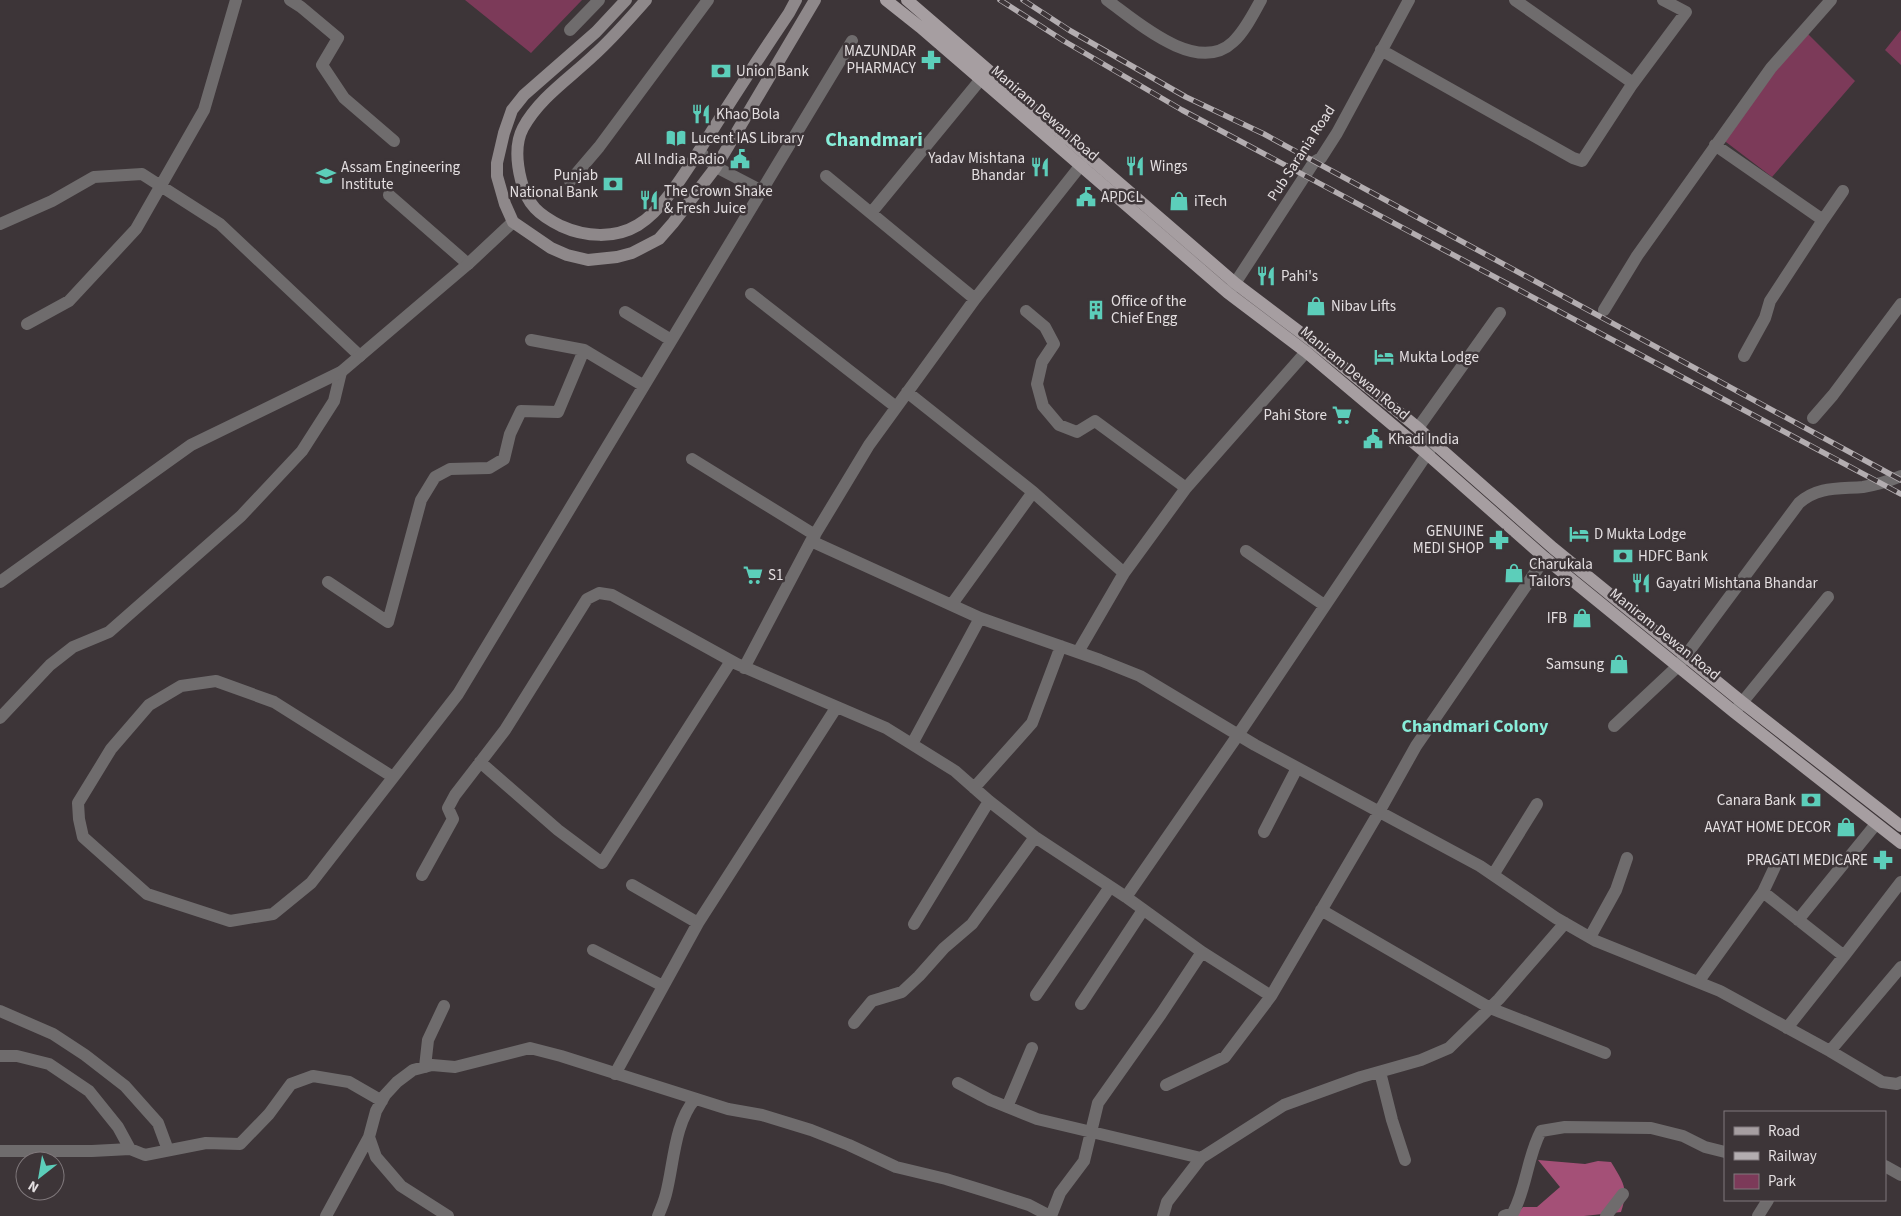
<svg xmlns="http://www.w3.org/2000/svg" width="1901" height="1216" font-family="'Source Sans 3',sans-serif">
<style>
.green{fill:#7c3a59}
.forest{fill:#a45077}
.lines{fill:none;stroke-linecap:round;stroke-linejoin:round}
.minor{stroke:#6f6c6d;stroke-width:12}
.tertiary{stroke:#6f6c6d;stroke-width:12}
.secondary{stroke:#8e888a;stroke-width:12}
.primary{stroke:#a69ea1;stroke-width:12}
.rail-casing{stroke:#b3adb0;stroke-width:5.5}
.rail{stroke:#3d3538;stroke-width:4;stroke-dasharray:11;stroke-linecap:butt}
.labels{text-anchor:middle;stroke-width:5;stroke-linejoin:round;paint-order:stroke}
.poi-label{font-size:15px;fill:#e4dfe1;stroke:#3d3538;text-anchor:start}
.street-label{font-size:15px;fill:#e4dfe1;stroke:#3d3538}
.quarter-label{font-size:18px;font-weight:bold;fill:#87edd9;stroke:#3d3538}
.district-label{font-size:20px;font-weight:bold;fill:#87edd9;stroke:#3d3538}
</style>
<rect width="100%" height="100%" fill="#3d3538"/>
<path class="green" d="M 465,0 L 582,0 L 531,53 Z
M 1901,30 L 1901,65 L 1885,50 Z
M 1806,32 L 1855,81 L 1772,177 L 1722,139 Z"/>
<path class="forest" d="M 1538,1160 L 1585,1164 L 1598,1161 L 1611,1162 C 1623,1182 1629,1188 1621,1212 L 1584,1216 L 1515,1216 L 1523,1207 L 1537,1207 L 1560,1187 Z"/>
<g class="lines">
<path class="minor" d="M 290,0 L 301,7 L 338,38 L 322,65 L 344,98 L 394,141
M 1107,0 C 1136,21 1197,76 1233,42 C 1245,31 1253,14 1261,0
M 1515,0 L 1633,83
M 570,30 L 599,0
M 1381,50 L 1573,158 L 1582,161 L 1631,86 L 1686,12 L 1663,0
M 1715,145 L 1823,220 L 1843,191
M 699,151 L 716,167 L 762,191
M 826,176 L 975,299
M 570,181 L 599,147 L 708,0
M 389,195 L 468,264
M 871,213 L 981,79
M 0,224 L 52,201 L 94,177 L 142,174 L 220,224 L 360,356
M 1230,291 L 1314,162 L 1321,158 L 1337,133 L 1409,0
M 751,294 L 896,407
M 1604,310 L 1637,256 L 1771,68 L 1831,0
M 1026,311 L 1045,327 L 1054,344 L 1042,362 L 1037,384 L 1043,406 L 1059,425 L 1077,432 L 1095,421 L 1186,488
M 625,312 L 671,340
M 27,324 L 69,301 L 136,229 L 204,110 L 236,0
M 531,340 L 584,350
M 1744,356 L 1765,318 L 1770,301 L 1823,220
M 907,392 L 1033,492
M 1813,418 L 1833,395 L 1901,304
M 1418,428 L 1500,313
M 692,459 L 815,535
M 811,541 L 980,618 L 1100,660 L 1140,676 L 1255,745 L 1480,866 L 1556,918 L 1596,941 L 1720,991 L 1830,1051 L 1882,1082 L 1897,1084 L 1901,1082
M 1246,551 L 1324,605
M 328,582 L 388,622 L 421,500 L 435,477 L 450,469 L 489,468 L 504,459 L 510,434 L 521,411 L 558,412 L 584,350 L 644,386
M 952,604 L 1033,492 L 1124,573 L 1186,488 L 1306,352
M 1078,652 L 1124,573
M 744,668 L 811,541 L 869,445 L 975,299 L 1081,165
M 1736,710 L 1828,597
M 0,718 L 50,665 L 73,647 L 109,632 L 241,516 L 302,451 L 334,401 L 341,372
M 1614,726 L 1678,666 L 1799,503 C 1818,486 1839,489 1863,487 C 1875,485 1889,481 1901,476
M 912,744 L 980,618
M 480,762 L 558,830 L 602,863 L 731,661
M 393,777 L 274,702 L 216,681 L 181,686 L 149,705 L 111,749 L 78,803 L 79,819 L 83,837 L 147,894 L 230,921 L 273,914 L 311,883 L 458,694 L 852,41
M 974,788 L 1032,723 L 1061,646
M 1264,832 L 1297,768
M 422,875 L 453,819 L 448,808 L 455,795 L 505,730 L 587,599 L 599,593 L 612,595 L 737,664 L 886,728 L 955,771 L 989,801 L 1035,837 L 1126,897 L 1202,952 L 1271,996
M 1493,875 L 1537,804
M 632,885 L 698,923
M 1763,892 L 1844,956 L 1901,882
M 1126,897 L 1238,735 L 1433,445
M 1321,910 L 1490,1008 L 1605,1053
M 1798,920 L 1876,824
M 914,924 L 989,801
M 1590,937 L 1616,890 L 1627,858
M 593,950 L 663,986
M 1698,982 L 1763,892 L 1779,858
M 1036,995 L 1110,887
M 1081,1004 L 1143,910
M 0,1011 L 53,1034 L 85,1055 L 125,1086 L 158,1123 L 168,1150
M 854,1023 L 872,1001 L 902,992 L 919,976 L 944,948 L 972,924 L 1035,837
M 1787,1028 L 1844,956
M 1830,1051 L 1901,967
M 0,1056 L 17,1056 L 49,1064 L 89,1091 L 118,1127 L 130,1149
M 425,1067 L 428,1040 L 444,1006
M 1380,1072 L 1392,1120 L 1405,1160
M 615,1074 L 698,923 L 836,708
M 958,1083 L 990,1100 L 1037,1119 L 1201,1158 L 1284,1105 L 1361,1077 L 1421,1060 L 1449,1048 L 1499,999 L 1565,923
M 1166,1085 L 1225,1057 L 1271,996 L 1379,812 L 1416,746 L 1545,558
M 1007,1107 L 1032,1048
M 369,1137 L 376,1157 L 401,1186 L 448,1216
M 0,1151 L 92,1151 L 130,1149 L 145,1155 L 206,1143 L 240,1144 L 269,1114 L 291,1084 L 313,1076 L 349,1082 L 382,1101
M 1885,1166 L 1901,1175
M 326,1216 L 369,1137 L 376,1111 L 385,1095 L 397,1082 L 413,1070 L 432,1065 L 455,1067 L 530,1048 L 561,1056 L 728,1109 L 762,1115 L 811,1130 L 849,1145 L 896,1167 L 946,1179 L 985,1191 L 1029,1205 L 1050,1216
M 658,1216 C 661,1209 664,1202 666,1194 C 674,1163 674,1124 695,1099
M 1051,1216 L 1060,1193 L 1084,1161 L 1098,1103 L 1161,1014 L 1202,952
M 1163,1216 L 1167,1202 L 1201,1158
M 1504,1216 L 1513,1213 C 1527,1187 1527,1157 1541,1131 L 1565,1127 L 1651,1128 L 1683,1136 L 1705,1147 L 1725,1152
M 1606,1216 L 1623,1194
M 1758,1216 L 1768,1200"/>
<path class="tertiary" d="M 0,582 L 191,445 L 341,372 L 468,264 L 513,222"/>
<path class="secondary" d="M 626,0 L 596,32 L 524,95 L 512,110 L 504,133 L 497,163 L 497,176 L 505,204 L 513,222 L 551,248 L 567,255 L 588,260 L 617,257 L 632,253 L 659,239 L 673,223 L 716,167 L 815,0
M 646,0 C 629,19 613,38 594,55 C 570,78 539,98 523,128 C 515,143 517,164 521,180 C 527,205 539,215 561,226 C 585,237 615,239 638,225 C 666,208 692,161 710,134 C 736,93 762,53 789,13 L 796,0"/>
<path class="primary" d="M 886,0 L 920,27 L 1228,293 L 1306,352 L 1427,454 L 1545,558 L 1734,712 L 1901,843
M 907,0 L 1235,283 L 1313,342 L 1418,428 L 1434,443 L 1553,548 L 1742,702 L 1901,826"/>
<defs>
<path id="rail" d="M 1000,0 L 1064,41 L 1182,110 L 1901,494
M 1023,0 L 1069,30 L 1186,97 L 1264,134 L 1901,480"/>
</defs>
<use href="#rail" class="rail-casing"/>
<use href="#rail" class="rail"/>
</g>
<defs>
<symbol id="pharmacy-bare" viewBox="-9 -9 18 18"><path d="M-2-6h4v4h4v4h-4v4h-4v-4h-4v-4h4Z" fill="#5cceba" stroke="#3d3538" stroke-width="2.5" paint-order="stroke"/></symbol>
<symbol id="bank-bare" viewBox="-9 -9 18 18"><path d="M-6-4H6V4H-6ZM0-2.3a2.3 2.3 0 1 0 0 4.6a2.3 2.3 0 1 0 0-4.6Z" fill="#5cceba" stroke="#3d3538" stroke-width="2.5" paint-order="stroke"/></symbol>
<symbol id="restaurant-bare" viewBox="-9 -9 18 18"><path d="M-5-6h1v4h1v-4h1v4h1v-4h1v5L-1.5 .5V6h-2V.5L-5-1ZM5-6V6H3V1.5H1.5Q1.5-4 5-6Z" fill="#5cceba" stroke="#3d3538" stroke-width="2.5" paint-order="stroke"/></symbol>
<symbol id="library-bare" viewBox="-9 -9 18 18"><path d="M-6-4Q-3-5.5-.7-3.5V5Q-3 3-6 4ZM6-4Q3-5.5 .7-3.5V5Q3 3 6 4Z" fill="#5cceba" stroke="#3d3538" stroke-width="2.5" paint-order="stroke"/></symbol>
<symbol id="civic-bare" viewBox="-9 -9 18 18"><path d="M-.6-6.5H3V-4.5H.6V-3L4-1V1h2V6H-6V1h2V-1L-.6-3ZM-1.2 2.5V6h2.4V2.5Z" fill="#5cceba" stroke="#3d3538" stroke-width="2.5" paint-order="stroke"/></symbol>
<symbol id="university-bare" viewBox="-9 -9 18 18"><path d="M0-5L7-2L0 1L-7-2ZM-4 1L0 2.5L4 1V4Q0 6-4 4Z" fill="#5cceba" stroke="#3d3538" stroke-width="2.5" paint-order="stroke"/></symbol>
<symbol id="shop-bare" viewBox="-9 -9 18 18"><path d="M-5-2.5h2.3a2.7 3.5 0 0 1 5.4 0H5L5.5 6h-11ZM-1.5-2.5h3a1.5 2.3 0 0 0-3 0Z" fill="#5cceba" stroke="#3d3538" stroke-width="2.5" paint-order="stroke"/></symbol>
<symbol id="building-bare" viewBox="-9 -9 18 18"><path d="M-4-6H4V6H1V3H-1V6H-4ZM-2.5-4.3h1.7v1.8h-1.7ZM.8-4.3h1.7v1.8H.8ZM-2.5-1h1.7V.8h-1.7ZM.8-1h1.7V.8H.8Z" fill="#5cceba" stroke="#3d3538" stroke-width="2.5" paint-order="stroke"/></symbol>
<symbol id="hotel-bare" viewBox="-9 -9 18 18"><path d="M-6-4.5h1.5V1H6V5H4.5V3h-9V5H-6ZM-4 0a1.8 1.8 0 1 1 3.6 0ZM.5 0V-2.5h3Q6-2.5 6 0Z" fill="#5cceba" stroke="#3d3538" stroke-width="2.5" paint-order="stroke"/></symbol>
<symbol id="supermarket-bare" viewBox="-9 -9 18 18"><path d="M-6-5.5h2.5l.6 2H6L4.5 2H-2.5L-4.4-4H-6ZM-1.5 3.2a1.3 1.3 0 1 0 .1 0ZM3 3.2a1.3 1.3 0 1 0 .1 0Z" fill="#5cceba" stroke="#3d3538" stroke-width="2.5" paint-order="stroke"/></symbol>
</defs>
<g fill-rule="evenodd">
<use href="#pharmacy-bare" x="917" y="46" width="28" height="28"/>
<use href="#bank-bare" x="707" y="57" width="28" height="28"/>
<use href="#restaurant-bare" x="687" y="100" width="28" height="28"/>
<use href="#library-bare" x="662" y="124" width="28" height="28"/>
<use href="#civic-bare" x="726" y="145" width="28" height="28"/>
<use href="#restaurant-bare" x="1121" y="152" width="28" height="28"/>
<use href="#restaurant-bare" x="1026" y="153" width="28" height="28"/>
<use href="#university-bare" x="312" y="162" width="28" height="28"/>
<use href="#bank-bare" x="599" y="170" width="28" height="28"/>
<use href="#civic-bare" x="1072" y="183" width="28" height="28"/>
<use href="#restaurant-bare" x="635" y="186" width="28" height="28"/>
<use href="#shop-bare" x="1165" y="187" width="28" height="28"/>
<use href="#restaurant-bare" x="1252" y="262" width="28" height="28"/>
<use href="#shop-bare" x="1302" y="292" width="28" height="28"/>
<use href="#building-bare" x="1082" y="296" width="28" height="28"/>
<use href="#hotel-bare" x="1370" y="343" width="28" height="28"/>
<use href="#supermarket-bare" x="1328" y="401" width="28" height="28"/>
<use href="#civic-bare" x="1359" y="425" width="28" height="28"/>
<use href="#hotel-bare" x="1565" y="520" width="28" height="28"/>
<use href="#pharmacy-bare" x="1485" y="526" width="28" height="28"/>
<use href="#bank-bare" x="1609" y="542" width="28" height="28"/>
<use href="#shop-bare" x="1500" y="559" width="28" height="28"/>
<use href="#supermarket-bare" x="739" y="561" width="28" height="28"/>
<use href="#restaurant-bare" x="1627" y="569" width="28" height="28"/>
<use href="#shop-bare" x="1568" y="604" width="28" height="28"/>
<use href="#shop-bare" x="1605" y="650" width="28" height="28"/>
<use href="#bank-bare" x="1797" y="786" width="28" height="28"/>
<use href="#shop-bare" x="1832" y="813" width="28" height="28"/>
<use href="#pharmacy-bare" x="1869" y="846" width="28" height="28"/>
</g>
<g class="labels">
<g class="poi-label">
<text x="916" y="56" text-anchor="end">MAZUNDAR<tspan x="916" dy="17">PHARMACY</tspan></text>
<text x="736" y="76">Union Bank</text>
<text x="716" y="119">Khao Bola</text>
<text x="691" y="143">Lucent IAS Library</text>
<text x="1025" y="163" text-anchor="end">Yadav Mishtana<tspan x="1025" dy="17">Bhandar</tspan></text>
<text x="725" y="164" text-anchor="end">All India Radio</text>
<text x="1150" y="171">Wings</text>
<text x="341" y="172">Assam Engineering<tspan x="341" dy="17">Institute</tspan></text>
<text x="598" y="180" text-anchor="end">Punjab<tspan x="598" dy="17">National Bank</tspan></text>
<text x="664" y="196">The Crown Shake<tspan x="664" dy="17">&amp; Fresh Juice</tspan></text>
<text x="1101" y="202">APDCL</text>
<text x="1194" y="206">iTech</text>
<text x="1281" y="281">Pahi's</text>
<text x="1111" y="306">Office of the<tspan x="1111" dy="17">Chief Engg</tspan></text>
<text x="1331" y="311">Nibav Lifts</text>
<text x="1399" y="362">Mukta Lodge</text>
<text x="1327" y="420" text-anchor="end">Pahi Store</text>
<text x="1388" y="444">Khadi India</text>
<text x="1484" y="536" text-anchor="end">GENUINE<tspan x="1484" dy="17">MEDI SHOP</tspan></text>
<text x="1594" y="539">D Mukta Lodge</text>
<text x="1638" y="561">HDFC Bank</text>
<text x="1529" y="569">Charukala<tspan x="1529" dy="17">Tailors</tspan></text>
<text x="768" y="580">S1</text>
<text x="1656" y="588">Gayatri Mishtana Bhandar</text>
<text x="1567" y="623" text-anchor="end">IFB</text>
<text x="1604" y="669" text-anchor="end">Samsung</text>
<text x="1796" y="805" text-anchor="end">Canara Bank</text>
<text x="1831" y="832" text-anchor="end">AAYAT HOME DECOR</text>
<text x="1868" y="865" text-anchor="end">PRAGATI MEDICARE</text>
</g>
<g class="street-label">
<text transform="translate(1045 113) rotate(41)" y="5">Maniram Dewan Road</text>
<text transform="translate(1301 153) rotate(-57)" y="5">Pub Sarania Road</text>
<text transform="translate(1355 373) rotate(40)" y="5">Maniram Dewan Road</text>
<text transform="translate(1665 634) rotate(39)" y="5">Maniram Dewan Road</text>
</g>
<g class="quarter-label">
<text x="1475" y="732">Chandmari Colony</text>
</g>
<g class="district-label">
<text x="874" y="146">Chandmari</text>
</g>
</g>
<rect x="1724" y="1111" width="162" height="90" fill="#3d3538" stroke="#80797c"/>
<rect x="1734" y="1127" width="25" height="8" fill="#a69ea1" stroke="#80797c"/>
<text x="1768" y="1136" font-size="15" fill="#e4dfe1">Road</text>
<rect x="1734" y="1152" width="25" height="8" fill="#b3adb0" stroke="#80797c"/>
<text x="1768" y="1161" font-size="15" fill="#e4dfe1">Railway</text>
<rect x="1734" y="1174" width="25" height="15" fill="#7c3a59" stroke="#80797c"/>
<text x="1768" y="1186" font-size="15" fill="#e4dfe1">Park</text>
<g transform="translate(40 1176) rotate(211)"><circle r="24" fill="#3d3538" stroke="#80797c"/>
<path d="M0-4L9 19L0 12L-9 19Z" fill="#5cceba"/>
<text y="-8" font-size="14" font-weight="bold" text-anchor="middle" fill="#e4dfe1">N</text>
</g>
</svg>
